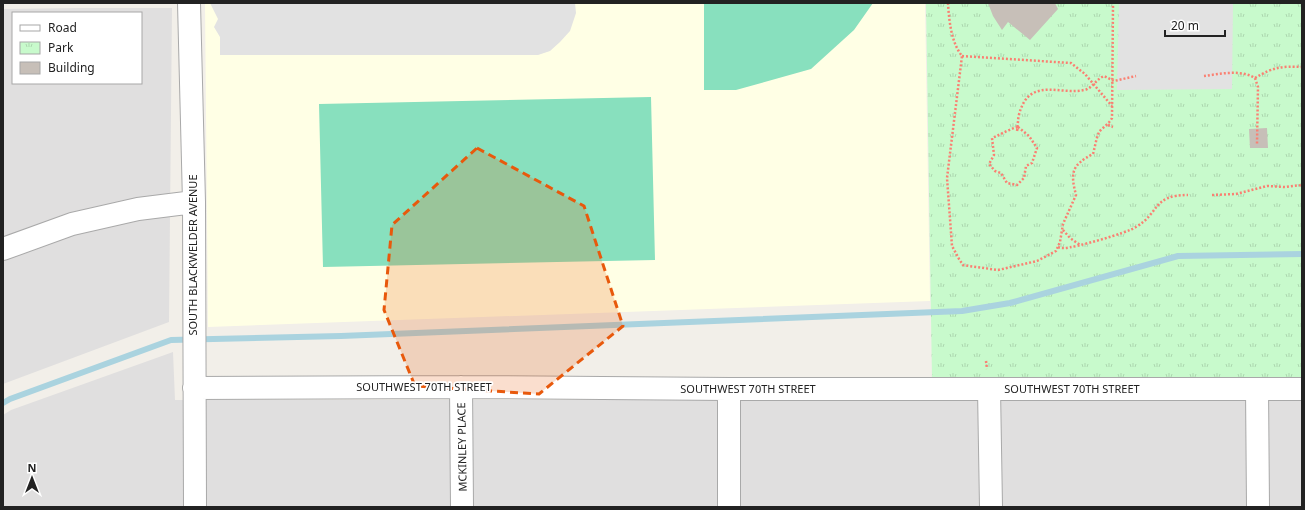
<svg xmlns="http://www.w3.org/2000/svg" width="1305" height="510" font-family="'Noto Sans',sans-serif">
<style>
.residential{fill:#e0dfdf;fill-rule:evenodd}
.education{fill:#ffffe5}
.park{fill:url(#park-tufts)}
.pitch{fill:#88e0be}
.parking{fill:#e2e2e2}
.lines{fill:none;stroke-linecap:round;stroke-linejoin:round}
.stream{stroke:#aad3df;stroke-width:6}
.building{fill:#c7bfb8}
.minor-casing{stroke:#a9a9a9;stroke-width:24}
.path{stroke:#fa8072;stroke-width:2.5;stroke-dasharray:2 2;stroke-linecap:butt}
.minor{stroke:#fff;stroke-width:22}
.marked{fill:#e8590c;fill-opacity:0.2;stroke:#e8590c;stroke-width:3;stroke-dasharray:8 5;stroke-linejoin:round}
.labels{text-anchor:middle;stroke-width:3.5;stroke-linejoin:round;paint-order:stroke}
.street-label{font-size:11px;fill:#222;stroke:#fff}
</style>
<defs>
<pattern id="park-tufts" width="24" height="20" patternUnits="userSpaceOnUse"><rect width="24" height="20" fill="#c8facc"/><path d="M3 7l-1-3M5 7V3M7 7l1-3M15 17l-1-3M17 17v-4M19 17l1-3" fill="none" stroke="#acd6af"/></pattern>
</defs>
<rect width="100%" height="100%" fill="#f2efe9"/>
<path class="residential" d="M 79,8 L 172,8 L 169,322 L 3,384 L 3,9 ZM 13,13 L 141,13 L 141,83 L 13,83 Z
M 173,352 L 175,400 L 1302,400 L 1302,507 L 3,507 L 3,415 L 11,410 Z"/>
<path class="education" d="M 205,3 L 925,3 L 930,301 L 208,327 Z"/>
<path class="park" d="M 926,3 L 1302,3 L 1302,381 L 932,379 Z"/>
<path class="pitch" d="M 704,3 L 873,3 L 854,30 L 811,69 L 736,90 L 704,90 Z
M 651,97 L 655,260 L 323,267 L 319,104 Z"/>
<path class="parking" d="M 210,3 L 575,3 L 576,13 L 570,31 L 560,42 L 550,51 L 538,55 L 220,55 L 220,37 L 214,27 L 218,19 Z
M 1119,3 L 1233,3 L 1232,89 L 1117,90 Z"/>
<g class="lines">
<path class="stream" d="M 3,403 L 10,399 L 171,340 L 341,336 L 962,311 L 1010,303 L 1178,256 L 1302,254"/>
</g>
<path class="building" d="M 988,3 L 1055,3 L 1058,9 L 1030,40 L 1008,22 L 1002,30 L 993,16 Z
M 1267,128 L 1268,148 L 1250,148 L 1249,129 Z"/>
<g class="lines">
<defs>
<path id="minor" d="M 189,3 L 194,202 L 195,507
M 3,249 L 72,224 L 138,209 L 194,202
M 461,387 L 462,507
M 194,388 L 461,387 L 729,389 L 1302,389
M 729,389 L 729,507
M 989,389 L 991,507
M 1257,389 L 1258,507"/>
</defs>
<use href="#minor" class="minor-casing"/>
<path class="path" d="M 948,3 C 949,20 951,42 962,56 L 947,178 L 952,246 L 959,259 L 963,265 L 969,266 L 998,270 L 1037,261 L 1056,251 L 1060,242 L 1063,224 L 1076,195 C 1070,172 1072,165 1093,154 C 1095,147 1096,139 1099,132 C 1102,128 1109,124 1112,118 L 1113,3
M 962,56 L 1071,63 L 1085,74 L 1112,106
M 1204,76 C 1220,74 1240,69 1255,78 C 1273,67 1282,66 1302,67
M 1255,78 L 1258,87 L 1257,144
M 1108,125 L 1113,127
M 1018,127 L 1029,136 L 1037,148 L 1032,163 L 1026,166 L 1024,178 L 1017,185 L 1007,183 L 1001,173 L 995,171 L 989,164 L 994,155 L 992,138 C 1002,134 1009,129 1018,127 Z
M 1017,131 C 1018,127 1017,125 1018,122 C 1018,117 1020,110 1022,106 C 1034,79 1062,95 1084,90 C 1092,89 1095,80 1104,76 L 1114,81 L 1136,76
M 1212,195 L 1236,194 L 1267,186 L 1285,187 L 1302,185
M 1063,230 L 1070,238 L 1080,245
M 1058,247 C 1060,248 1062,248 1064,248 C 1074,248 1127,233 1136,227 C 1160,213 1152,195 1188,195
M 986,361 L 987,369"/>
<use href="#minor" class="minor"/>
</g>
<path class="marked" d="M 477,148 L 584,206 L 623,326 L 539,394 L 415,386 L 384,310 L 392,225 Z"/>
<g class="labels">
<g class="street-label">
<text transform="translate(193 255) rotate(-90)" y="4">SOUTH BLACKWELDER AVENUE</text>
<text x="424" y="391">SOUTHWEST 70TH STREET</text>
<text x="748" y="393">SOUTHWEST 70TH STREET</text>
<text x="1072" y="393">SOUTHWEST 70TH STREET</text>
<text transform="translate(462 447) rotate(-91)" y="4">MCKINLEY PLACE</text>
</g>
</g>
<rect width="1305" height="510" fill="none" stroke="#222222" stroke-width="8"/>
<rect x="12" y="12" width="130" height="72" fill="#ffffff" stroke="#a7a7a7"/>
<rect x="20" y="25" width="20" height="6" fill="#ffffff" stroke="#a7a7a7"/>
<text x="48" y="32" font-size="12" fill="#222222">Road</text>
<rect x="20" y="42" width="20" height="12" fill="url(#park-tufts)" stroke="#a7a7a7"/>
<text x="48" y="52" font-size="12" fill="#222222">Park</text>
<rect x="20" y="62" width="20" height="12" fill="#c7bfb8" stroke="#a7a7a7"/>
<text x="48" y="72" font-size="12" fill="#222222">Building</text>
<g transform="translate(32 478)" stroke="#ffffff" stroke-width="3" paint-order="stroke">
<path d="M0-3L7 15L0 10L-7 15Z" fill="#222222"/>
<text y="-6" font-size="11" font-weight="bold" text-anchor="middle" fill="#222222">N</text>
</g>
<path d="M1165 30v6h60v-6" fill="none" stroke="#222222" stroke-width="2"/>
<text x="1171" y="30" font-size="12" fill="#222222" stroke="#ffffff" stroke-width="3" paint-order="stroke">20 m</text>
</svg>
